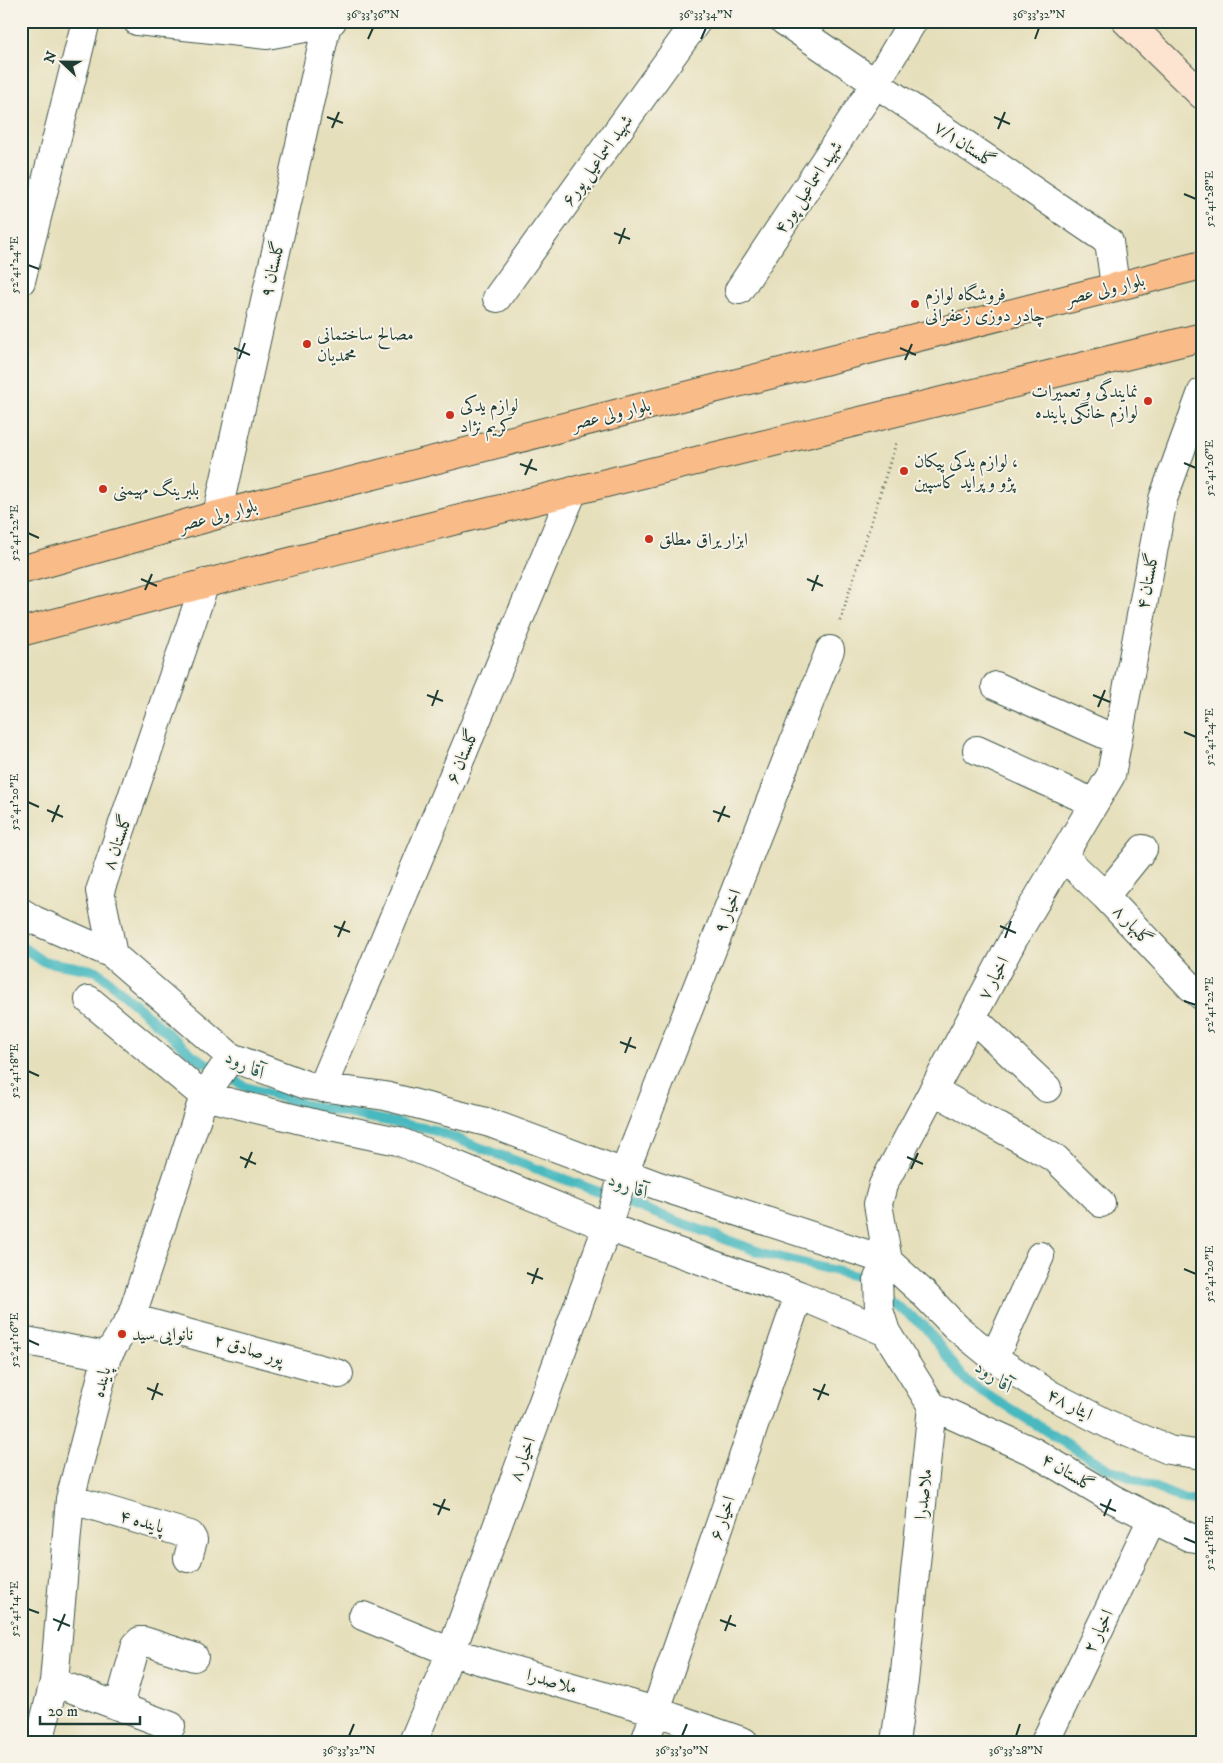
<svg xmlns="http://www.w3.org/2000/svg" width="1223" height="1763" font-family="'IM FELL DW Pica',Amiri,serif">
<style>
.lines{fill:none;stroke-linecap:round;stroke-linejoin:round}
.stream{stroke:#4ab9c0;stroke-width:10}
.minor-casing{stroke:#3d5548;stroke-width:30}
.tertiary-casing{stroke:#3d5548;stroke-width:30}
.secondary-casing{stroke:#3d5548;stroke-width:30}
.primary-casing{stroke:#3d5548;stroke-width:30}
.path{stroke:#3d5548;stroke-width:3;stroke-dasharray:1 4;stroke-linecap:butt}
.minor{stroke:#fff;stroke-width:28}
.tertiary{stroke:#fff;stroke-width:28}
.secondary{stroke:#fde4d0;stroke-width:28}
.primary{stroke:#f9bc89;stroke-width:28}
.ticks{fill:none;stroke:#1f3d34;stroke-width:2}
.poi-dot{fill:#c8321e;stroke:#f7f3e8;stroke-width:2}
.labels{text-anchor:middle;stroke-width:4;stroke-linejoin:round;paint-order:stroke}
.street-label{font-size:18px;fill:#1f3d34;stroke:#f7f3e8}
.poi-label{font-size:18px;fill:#1f3d34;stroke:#f7f3e8;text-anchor:start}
.water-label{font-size:19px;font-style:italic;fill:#2a5c57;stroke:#f7f3e8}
.neatline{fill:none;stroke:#1f3d34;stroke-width:2}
.ticks-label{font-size:12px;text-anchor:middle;fill:#1f3d34}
</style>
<rect width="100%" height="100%" fill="#f7f3e8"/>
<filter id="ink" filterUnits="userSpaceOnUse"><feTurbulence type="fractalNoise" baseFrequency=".02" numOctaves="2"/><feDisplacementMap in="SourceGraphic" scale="10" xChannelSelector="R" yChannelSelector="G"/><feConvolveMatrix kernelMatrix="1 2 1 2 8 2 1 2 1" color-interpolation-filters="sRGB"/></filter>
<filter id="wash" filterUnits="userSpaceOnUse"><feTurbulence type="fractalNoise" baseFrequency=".0096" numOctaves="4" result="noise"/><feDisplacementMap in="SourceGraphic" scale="20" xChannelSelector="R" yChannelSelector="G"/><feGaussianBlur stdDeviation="1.12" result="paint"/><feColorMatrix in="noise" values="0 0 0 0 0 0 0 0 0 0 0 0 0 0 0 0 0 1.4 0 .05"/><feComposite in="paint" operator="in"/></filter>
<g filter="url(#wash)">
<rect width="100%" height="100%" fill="#e6dfbb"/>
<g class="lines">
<path class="stream" d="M 21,946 L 42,961 L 97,971 L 194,1056 L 246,1087 L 311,1106 L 433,1130 L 762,1253 L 856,1276 L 924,1326 L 967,1382 L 1105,1467 L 1185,1500 L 1202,1501"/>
</g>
</g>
<g filter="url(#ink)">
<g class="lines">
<defs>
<path id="minor" d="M 784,21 L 1109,242 L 1115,286
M 21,281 L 86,21
M 739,290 L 876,83 L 913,21
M 497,298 L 697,21
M 217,515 L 327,24
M 205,583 L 100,891 L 113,955 L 231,1057 L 306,1085 L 385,1096 L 490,1123 L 659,1186 L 888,1261 L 922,1292 L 956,1327 L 994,1358 L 1051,1395 L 1110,1425 L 1169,1450 L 1202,1455
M 996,686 L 1117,740
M 977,750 L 1094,803
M 1063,856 L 1105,896 L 1191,987 L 1202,996
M 1105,896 L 1143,849
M 21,912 L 34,920 L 112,954
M 89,1000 L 204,1096 L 321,1125 L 398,1141 L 607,1227 L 799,1295 L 886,1332
M 972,1017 L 1047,1088
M 322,1088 L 573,491
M 933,1090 L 1056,1159 L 1101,1203
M 888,1261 L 878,1204 L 883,1185 L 1014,938 L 1111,775 L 1163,499 L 1202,392
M 888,1261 L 878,1278 L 879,1310 L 886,1332 L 932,1406 L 904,1681 L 895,1742
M 131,1318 L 339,1374
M 21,1340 L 107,1356
M 994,1358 L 1040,1256
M 932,1406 L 1034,1452 L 1113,1499 L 1189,1537 L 1202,1539
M 70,1499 L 190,1535 L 193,1540 L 188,1558
M 363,1616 L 451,1652 L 655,1711 L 744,1742
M 54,1682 L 171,1726
M 119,1706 L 136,1645 L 140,1641 L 144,1641 L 194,1657
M 39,1742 L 54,1682 L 70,1499 L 107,1356 L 131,1318 L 204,1096 L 231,1057
M 413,1742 L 451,1652 L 607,1227 L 624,1173 L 830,650
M 645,1742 L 799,1295
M 1045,1742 L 1152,1519"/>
<path id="tertiary" d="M 137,21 L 267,35 L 327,24 L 332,21"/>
<path id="secondary" d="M 1126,21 L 1202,95"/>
<path id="primary" d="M 21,570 L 217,515 L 1202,265
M 21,632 C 413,527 808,435 1202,337"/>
</defs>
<use href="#minor" class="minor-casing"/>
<use href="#tertiary" class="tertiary-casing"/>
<use href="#secondary" class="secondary-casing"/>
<use href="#primary" class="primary-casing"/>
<path class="path" d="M 840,621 L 896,443"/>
<use href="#minor" class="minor"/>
<use href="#tertiary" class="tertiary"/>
<use href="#secondary" class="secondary"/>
<use href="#primary" class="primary"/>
</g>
</g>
<path class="ticks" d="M 368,39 L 373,28M 701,39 L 706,28M 1035,39 L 1039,28M 327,117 L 343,123M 994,117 L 1010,124M 332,128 L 339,112M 998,129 L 1005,112M 1184,194 L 1196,199M 614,233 L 630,239M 619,244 L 625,228M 28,265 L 39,269M 234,348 L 250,355M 900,348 L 916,355M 239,359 L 245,343M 905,360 L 912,344M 1184,463 L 1196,468M 520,464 L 537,470M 525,475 L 532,459M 28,533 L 39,538M 141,579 L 157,586M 807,579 L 823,586M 145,590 L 152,574M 812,591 L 818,575M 427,695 L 443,701M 1093,695 L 1110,702M 432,706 L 438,690M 1098,707 L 1105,690M 1184,732 L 1196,737M 28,802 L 39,807M 47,810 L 63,817M 713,811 L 730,817M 52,822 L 59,805M 718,822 L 725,806M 334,926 L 350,932M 1000,926 L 1016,933M 338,937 L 345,921M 1005,938 L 1011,921M 1184,1001 L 1196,1005M 620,1042 L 636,1048M 625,1053 L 631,1037M 28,1071 L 39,1076M 240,1157 L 256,1164M 907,1157 L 923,1164M 245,1168 L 252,1152M 911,1169 L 918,1153M 1184,1269 L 1196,1274M 527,1273 L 543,1279M 532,1284 L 538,1268M 28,1340 L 39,1345M 147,1388 L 163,1395M 813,1389 L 829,1395M 152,1400 L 158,1383M 818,1400 L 825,1384M 433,1504 L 450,1510M 1100,1504 L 1116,1511M 438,1515 L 445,1499M 1104,1516 L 1111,1499M 1184,1538 L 1196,1543M 28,1609 L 39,1613M 53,1619 L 70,1626M 720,1620 L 736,1626M 58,1631 L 65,1614M 725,1631 L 731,1615M 349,1736 L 354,1724M 682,1736 L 687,1724M 1016,1736 L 1020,1724"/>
<g class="poi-dot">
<circle cx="915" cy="304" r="5"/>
<circle cx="307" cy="344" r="5"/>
<circle cx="1148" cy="401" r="5"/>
<circle cx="450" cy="415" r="5"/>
<circle cx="904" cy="471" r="5"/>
<circle cx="103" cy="489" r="5"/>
<circle cx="649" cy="539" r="5"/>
<circle cx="122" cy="1334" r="5"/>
</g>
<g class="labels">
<g class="street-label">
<text transform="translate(965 144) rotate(34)" y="6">گلستان۷/۱</text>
<text transform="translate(597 160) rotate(-54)" y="6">شهید اسماعیل پور۶</text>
<text transform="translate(808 187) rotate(-56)" y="6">شهید اسماعیل پور۴</text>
<text transform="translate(272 269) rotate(-77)" y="6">گلستان ۹</text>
<text transform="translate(1105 289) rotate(-14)" y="6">بلوار ولی عصر</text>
<text transform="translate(611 414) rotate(-14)" y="6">بلوار ولی عصر</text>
<text transform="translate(218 515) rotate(-15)" y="6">بلوار ولی عصر</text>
<text transform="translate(1147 581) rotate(-79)" y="6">گلستان ۴</text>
<text transform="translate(462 756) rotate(-67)" y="6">گلستان ۶</text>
<text transform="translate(117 842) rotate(-71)" y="6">گلستان ۸</text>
<text transform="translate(727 911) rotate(-68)" y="6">اخیار ۹</text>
<text transform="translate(1133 925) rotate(47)" y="6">گلبهار ۸</text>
<text transform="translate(993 978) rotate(-62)" y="6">اخیار ۷</text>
<text transform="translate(249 1349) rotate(16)" y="6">پور صادق ۲</text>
<text transform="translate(101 1382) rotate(-76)" y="6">پاینده</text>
<text transform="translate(1070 1404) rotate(28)" y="6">ایثار ۴۸</text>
<text transform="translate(522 1459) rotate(-70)" y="6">اخیار ۸</text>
<text transform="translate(1068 1472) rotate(31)" y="6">گلستان ۴</text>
<text transform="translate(923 1494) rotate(-84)" y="6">ملاصدرا</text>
<text transform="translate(722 1518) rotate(-71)" y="6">اخیار ۶</text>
<text transform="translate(142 1521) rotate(16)" y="6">پاینده ۴</text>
<text transform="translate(1098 1631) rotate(-64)" y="6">اخیار ۲</text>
<text transform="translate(552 1681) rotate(16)" y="6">ملاصدرا</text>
</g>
<g class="poi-label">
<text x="925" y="300">فروشگاه لوازم<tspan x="925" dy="21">چادر دوزی زعفرانی</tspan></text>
<text x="317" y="340">مصالح ساختمانی<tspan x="317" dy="21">محمدیان</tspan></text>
<text x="1138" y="397" text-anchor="end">نمایندگی و تعمیرات<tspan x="1138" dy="21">لوازم خانگی پاینده</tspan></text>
<text x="460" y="411">لوازم یدکی<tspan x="460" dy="21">کریم نژاد</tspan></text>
<text x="914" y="467">لوازم یدکی پیکان ،<tspan x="914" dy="21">پژو و پراید کاسپین</tspan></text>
<text x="113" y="495">بلبرینگ مهیمنی</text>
<text x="659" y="545">ابزار یراق مطلق</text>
<text x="132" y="1340">نانوایی سید</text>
</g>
<g class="water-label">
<text transform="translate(246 1064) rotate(26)" y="7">آقا رود</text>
<text transform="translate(629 1185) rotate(21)" y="7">آقا رود</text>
<text transform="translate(995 1376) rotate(35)" y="7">آقا رود</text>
</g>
</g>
<rect width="1223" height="1763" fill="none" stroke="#f7f3e8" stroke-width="55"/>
<g transform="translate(62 62) rotate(292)" stroke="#f7f3e8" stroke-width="4" paint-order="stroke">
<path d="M0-4L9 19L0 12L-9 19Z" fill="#1f3d34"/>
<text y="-8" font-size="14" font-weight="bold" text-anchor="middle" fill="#1f3d34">N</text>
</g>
<path d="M40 1716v8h100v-8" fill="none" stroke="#1f3d34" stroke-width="2.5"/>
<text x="48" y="1716" font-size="15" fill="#1f3d34" stroke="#f7f3e8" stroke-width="4" paint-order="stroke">20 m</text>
<rect x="28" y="28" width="1168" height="1708" class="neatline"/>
<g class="ticks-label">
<text x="373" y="18">36°33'36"N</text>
<text x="706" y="18">36°33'34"N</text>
<text x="1039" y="18">36°33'32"N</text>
<text transform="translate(1209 199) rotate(-90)" y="4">52°41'28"E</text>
<text transform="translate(14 265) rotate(-90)" y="4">52°41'24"E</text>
<text transform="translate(1209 468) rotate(-90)" y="4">52°41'26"E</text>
<text transform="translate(14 533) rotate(-90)" y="4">52°41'22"E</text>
<text transform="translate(1209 737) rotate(-90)" y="4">52°41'24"E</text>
<text transform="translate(14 802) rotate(-90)" y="4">52°41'20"E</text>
<text transform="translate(1209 1005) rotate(-90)" y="4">52°41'22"E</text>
<text transform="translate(14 1071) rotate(-90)" y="4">52°41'18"E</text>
<text transform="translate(1209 1274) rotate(-90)" y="4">52°41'20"E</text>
<text transform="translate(14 1340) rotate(-90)" y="4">52°41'16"E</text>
<text transform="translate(1209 1543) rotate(-90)" y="4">52°41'18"E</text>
<text transform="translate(14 1609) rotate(-90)" y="4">52°41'14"E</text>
<text x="349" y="1754">36°33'32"N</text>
<text x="682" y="1754">36°33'30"N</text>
<text x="1016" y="1754">36°33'28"N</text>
</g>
</svg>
